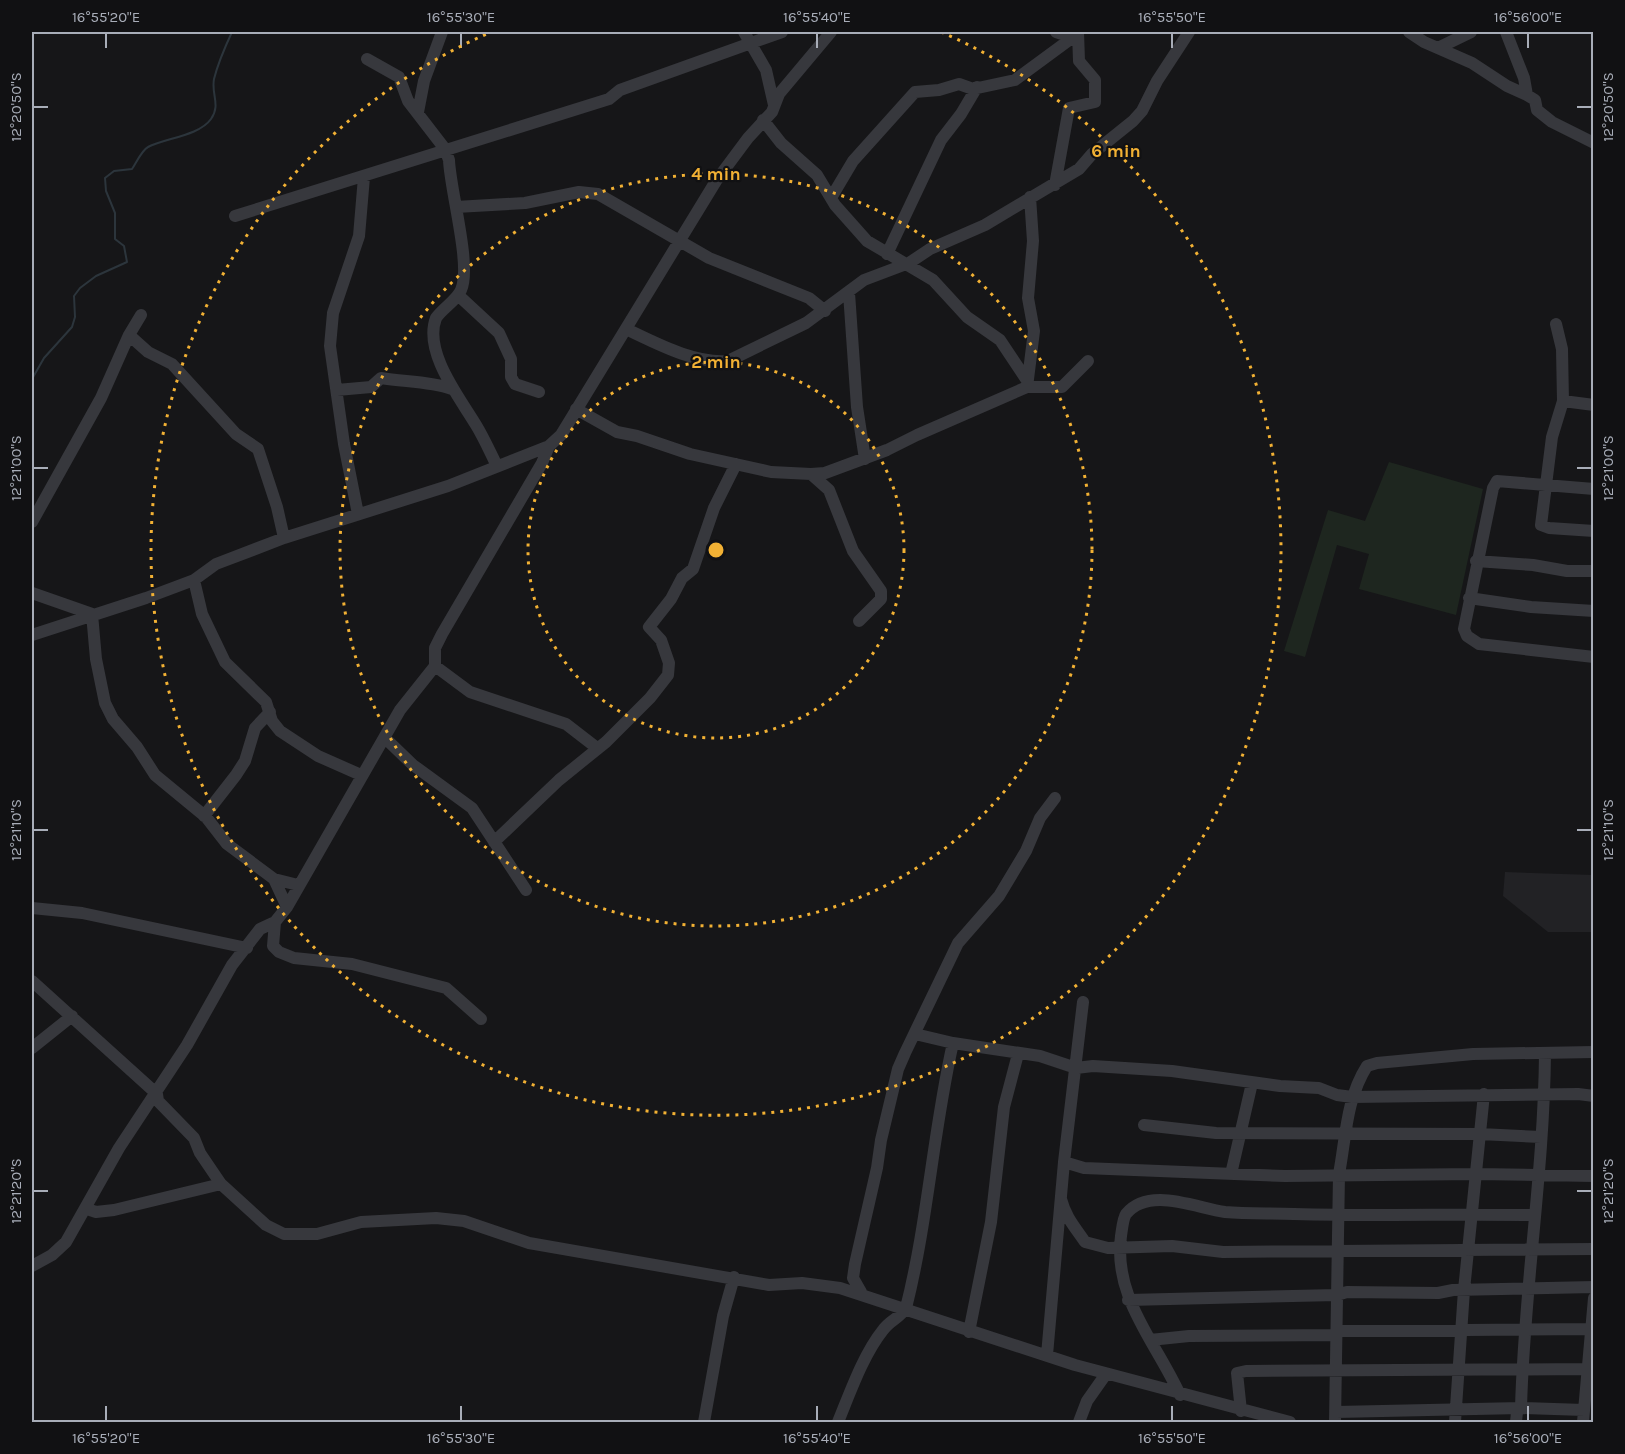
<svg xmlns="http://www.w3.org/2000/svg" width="1625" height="1454" font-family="Karla,sans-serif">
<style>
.built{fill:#222225}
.green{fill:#1e261f}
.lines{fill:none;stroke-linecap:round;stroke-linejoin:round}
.stream{stroke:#2c353c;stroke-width:2}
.minor{stroke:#37383d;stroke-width:12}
.ticks{fill:none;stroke:#a8adb8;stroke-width:2}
.ring{fill:none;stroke:#f2b134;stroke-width:3;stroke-dasharray:3 6}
.centre{fill:#f2b134;stroke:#111113;stroke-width:3}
.ring-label{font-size:18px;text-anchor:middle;font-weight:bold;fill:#f2b134;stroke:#111113;stroke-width:4.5;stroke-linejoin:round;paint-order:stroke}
.neatline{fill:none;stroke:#a8adb8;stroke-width:2}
.ticks-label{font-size:15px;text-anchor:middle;fill:#a8adb8}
</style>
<rect width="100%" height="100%" fill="#161618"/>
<path class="built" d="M 1505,872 L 1593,875 L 1593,932 L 1548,932 L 1503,896 Z"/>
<path class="green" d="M 1389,462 L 1483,489 L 1456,615 L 1359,589 L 1369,554 L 1337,545 L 1305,657 L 1284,651 L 1328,510 L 1365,521 Z"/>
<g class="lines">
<path class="stream" d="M 32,379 L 44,358 L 72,327 L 75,317 L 74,296 L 80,288 L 96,276 L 127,262 L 124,246 L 115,239 L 115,213 L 106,191 L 105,178 L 114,171 L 132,169 C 136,163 142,150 148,147 C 165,138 199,136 211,119 C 221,105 211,94 214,79 C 218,63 225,47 232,32"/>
<path class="minor" d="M 744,32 L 766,70 L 774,105
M 1056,32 L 1077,39
M 1409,32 L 1424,42 L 1472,63 L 1507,86 L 1527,95 L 1535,100 L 1537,110 L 1552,122 L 1594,143
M 1506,32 L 1524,78 L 1527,95
M 1438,48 L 1471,32
M 367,59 L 399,77 L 408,101 L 445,149 L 449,160 C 450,190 472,266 461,290 C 457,300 443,308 436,318 C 423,352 460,398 476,425 C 484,438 490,452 497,466
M 418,112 L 424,81 L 442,32
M 763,120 L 781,143 L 817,175 L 835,205 L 867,241 L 933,280 L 967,317 L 1000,340 L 1028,382
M 1055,185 L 1069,108 L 1095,102 L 1095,80 L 1079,61 L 1078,32
M 831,198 L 853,161 L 915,92 L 939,90 L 959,84 L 973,89 L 1015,80 L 1072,38
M 456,207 L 525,203 L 579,192 L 598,194 L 709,258 L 809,298 L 825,311
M 235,216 L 609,99 L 620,90 L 782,32
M 887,254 L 941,140 L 961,114 L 977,87
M 849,293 L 857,407 L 865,459
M 458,295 L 499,333 L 511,359 L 511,377 L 515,384 L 539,392
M 1556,324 L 1562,349 L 1563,401 L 1552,437 L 1541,525 L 1549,528 L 1594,531
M 626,329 C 656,343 694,364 728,361 L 806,323 L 864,280 L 909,263 L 930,249 L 985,225 L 1079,169 L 1092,154 L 1133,121 L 1142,111 L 1157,81 L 1189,32
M 129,335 L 148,352 L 172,364 L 236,434 L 258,449 L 277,507 L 284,538
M 1027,387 L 1034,331 L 1028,298 L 1033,241 L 1030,197
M 337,390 L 371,387 L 381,378 C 405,382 429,381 452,389
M 1563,401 L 1594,405
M 576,409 L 617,432 L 637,436 L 690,454 L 771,472 L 811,474 L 825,473 L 887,450 L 917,435 L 1027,387 L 1062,387 L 1088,361
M 811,474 L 829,490 L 853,551 L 881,591 L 881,599 L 859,621
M 1594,489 L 1497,481 L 1493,488 L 1464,629 L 1467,636 L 1479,644 L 1594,657
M 358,514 L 344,444 L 330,346 L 333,313 L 359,236 L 364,177
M 32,522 L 101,398 L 129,335 L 141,315
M 1476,561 L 1533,565 L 1567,571 L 1594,571
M 194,580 L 202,614 L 225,662 L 266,702 L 272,721 L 280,731 L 318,756 L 361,775
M 32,593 L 92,614 L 96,659 L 105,703 L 113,719 L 137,747 L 155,775 L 206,817 L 227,844 L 274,879 L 298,885
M 1469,598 L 1531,607 L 1594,611
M 32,635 L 146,598 L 194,580 L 216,564 L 284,538 L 448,486 L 549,446
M 435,666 L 470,692 L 566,724 L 597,748
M 385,738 L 413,765 L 472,808 L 526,890
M 204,816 L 236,775 L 245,761 L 255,728 L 270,712
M 494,842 L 559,780 L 606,742 L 650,698 L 668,675 L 669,663 L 661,640 L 649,627 L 671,599 L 682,578 L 693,569 L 714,508 L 736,464
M 274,879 L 287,907
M 32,908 L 82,913 L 247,948
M 275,922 L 273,946 L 279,952 L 294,958 L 352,964 L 446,988 L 481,1019
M 32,981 L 157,1094 L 158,1101 L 194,1138 L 200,1153 L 221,1184 L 266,1225 L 284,1234 L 317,1234 L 361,1222 L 436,1218 L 464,1221 L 529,1243 L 769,1285 L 802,1283 L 840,1288 L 1075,1365 L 1290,1422
M 915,1034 L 953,1043 L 1040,1056 L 1076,1068 L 1093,1066 L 1172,1071 L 1280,1086 L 1319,1088 L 1337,1095 L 1352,1097 L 1578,1094 L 1594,1096
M 32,1048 L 72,1016
M 1144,1125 L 1216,1133 L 1480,1134 L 1541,1137
M 1064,1162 L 1084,1168 L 1285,1176 L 1476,1174 L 1594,1176
M 1231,1174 L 1252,1083
M 1061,1199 C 1066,1218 1075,1227 1085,1242 L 1108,1248 L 1172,1246 L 1223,1252 L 1594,1249
M 87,1209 L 96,1212 L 114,1210 L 221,1184
M 32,1266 L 52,1255 L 66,1242 L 119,1148 L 187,1045 L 232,965 L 260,929 L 275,922 L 287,907 L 400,710 L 435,666 L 435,648 L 442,634 L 542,463 L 549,446 L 561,435 L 716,181 L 748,138 L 772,112 L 779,94 L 831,32
M 861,1292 L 853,1278 L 855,1264 L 877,1168 L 881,1140 L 898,1069 L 905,1053 L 958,943 L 999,896 L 1026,851 L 1040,818 L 1055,798
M 1128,1300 L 1337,1295 L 1347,1292 L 1438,1293 L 1453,1290 L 1594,1287
M 969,1332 L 991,1222 L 1004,1107 L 1018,1054
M 1150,1340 L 1189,1336 L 1336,1335 L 1339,1331 L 1346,1331 L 1591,1329
M 1047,1355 L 1064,1162 L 1083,1002
M 1180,1395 C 1156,1342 1113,1298 1121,1236 C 1122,1230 1123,1218 1126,1214 C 1149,1186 1196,1208 1225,1212 C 1248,1214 1271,1213 1294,1214 C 1374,1216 1455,1214 1535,1215
M 1241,1411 L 1237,1373 L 1246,1371 L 1589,1369
M 1336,1412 L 1521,1408 L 1584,1410
M 704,1422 L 723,1316 L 734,1277
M 838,1422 C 850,1393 863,1355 883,1330 C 890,1320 900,1318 906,1308 C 928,1221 933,1131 953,1043
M 1079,1422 L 1087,1401 L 1106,1374
M 1335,1422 L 1339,1174 C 1346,1137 1346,1099 1367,1066 L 1377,1063 L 1473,1054 L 1594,1052
M 1455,1422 L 1464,1290 L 1484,1094
M 1516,1422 L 1517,1412 L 1521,1408 C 1524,1289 1544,1172 1545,1053
M 1583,1422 L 1594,1298"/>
</g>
<path class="ticks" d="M 106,33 L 106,48M 461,33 L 461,48M 817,33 L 817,48M 1172,33 L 1172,48M 1528,33 L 1528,48M 33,107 L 48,107M 1577,107 L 1592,107M 33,468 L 48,468M 1577,468 L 1592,468M 33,830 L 48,830M 1577,830 L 1592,830M 33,1191 L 48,1191M 1577,1191 L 1592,1191M 106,1406 L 106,1421M 461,1406 L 461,1421M 817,1406 L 817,1421M 1172,1406 L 1172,1421M 1528,1406 L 1528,1421"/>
<g class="ring">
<circle cx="716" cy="550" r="188"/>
<circle cx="716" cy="550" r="376"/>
<path d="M941 32A565 565 0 1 1 491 32"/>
</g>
<circle cx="716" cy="550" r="9" class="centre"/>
<g class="ring-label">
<text x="1116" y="157">6 min</text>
<text x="716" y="180">4 min</text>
<text x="716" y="368">2 min</text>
</g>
<rect width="1625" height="1454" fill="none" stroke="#111113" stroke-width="66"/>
<rect x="33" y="33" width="1559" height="1388" class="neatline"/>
<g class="ticks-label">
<text x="106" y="22">16°55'20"E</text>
<text x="461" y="22">16°55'30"E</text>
<text x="817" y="22">16°55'40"E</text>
<text x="1172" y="22">16°55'50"E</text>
<text x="1528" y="22">16°56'00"E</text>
<text transform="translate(16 107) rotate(-90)" y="5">12°20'50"S</text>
<text transform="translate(1608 107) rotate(-90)" y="5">12°20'50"S</text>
<text transform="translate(16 468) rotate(-90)" y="5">12°21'00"S</text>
<text transform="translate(1608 468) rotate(-90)" y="5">12°21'00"S</text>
<text transform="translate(16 830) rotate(-90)" y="5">12°21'10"S</text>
<text transform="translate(1608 830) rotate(-90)" y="5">12°21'10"S</text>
<text transform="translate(16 1191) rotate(-90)" y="5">12°21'20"S</text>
<text transform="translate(1608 1191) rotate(-90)" y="5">12°21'20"S</text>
<text x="106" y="1443">16°55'20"E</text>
<text x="461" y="1443">16°55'30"E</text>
<text x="817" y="1443">16°55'40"E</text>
<text x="1172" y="1443">16°55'50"E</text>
<text x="1528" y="1443">16°56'00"E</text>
</g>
</svg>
